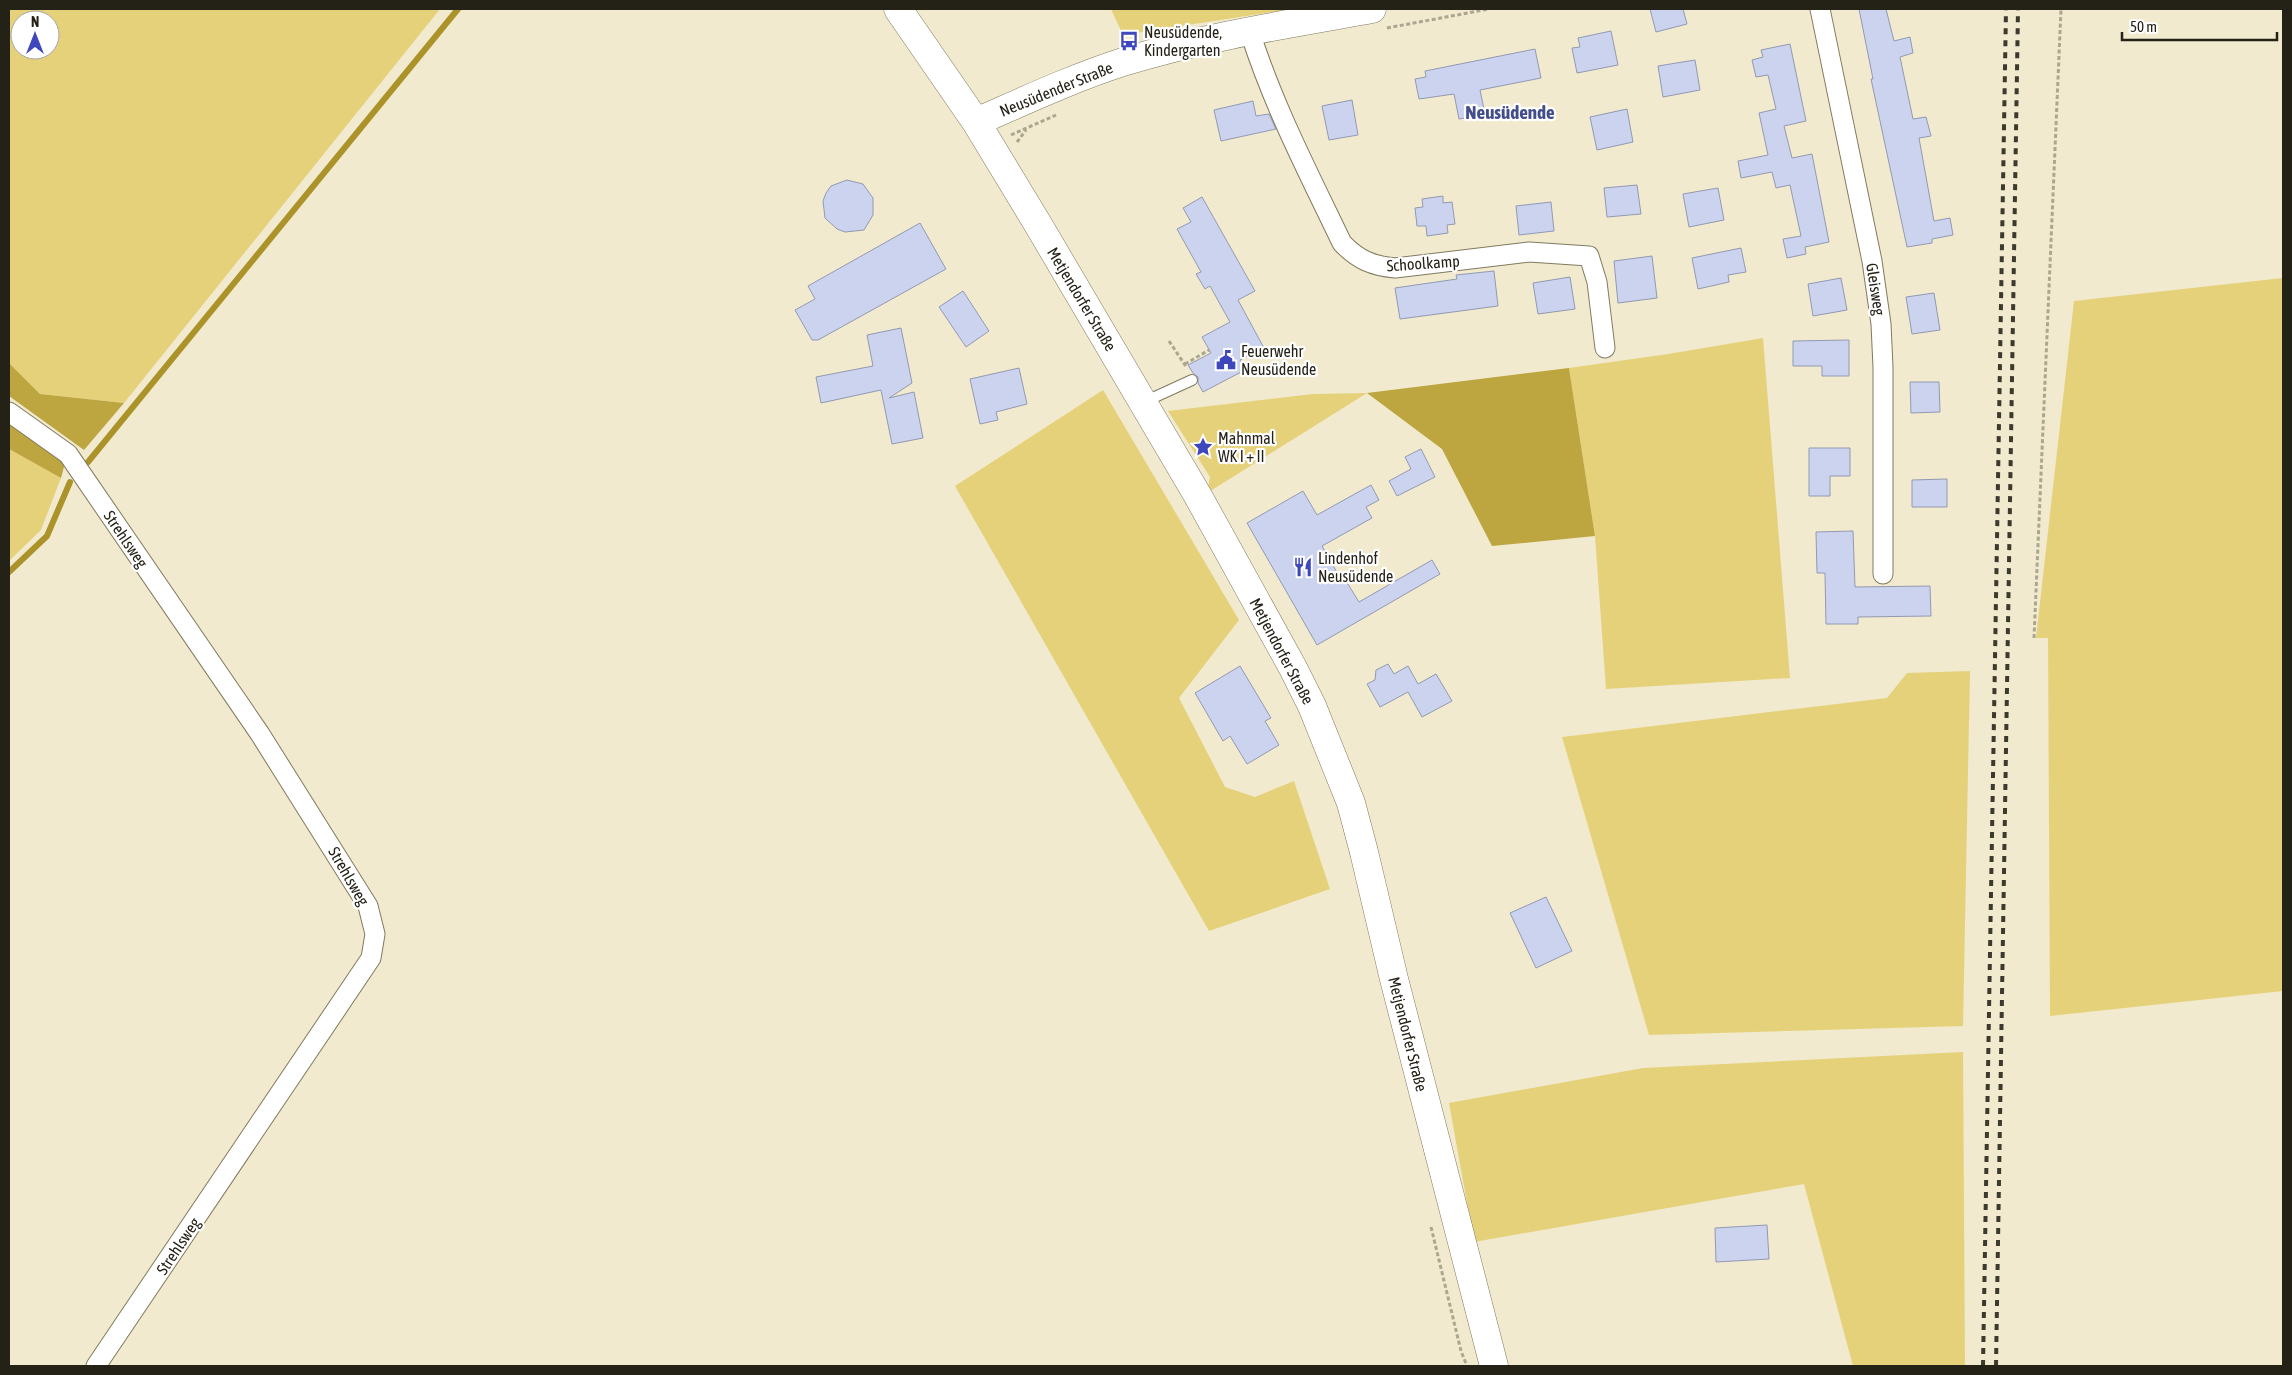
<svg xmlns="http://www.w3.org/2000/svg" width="2292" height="1375" font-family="'Asap Condensed',sans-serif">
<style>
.green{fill:#e6d17b;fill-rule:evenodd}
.forest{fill:#bda540}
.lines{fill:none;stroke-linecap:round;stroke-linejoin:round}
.stream{stroke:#ab932a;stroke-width:6}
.building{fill:#cbd3ee;stroke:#9299b2}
.lane-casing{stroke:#807a60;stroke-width:12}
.street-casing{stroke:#807a60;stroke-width:21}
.secondary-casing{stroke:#807a60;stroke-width:29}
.path{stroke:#aba690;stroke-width:3;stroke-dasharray:4 2.5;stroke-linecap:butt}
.lane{stroke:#fff;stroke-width:10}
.street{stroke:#fff;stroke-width:19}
.secondary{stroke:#fff;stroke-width:28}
.rail{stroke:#3c392d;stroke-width:4;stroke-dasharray:6 6;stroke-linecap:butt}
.labels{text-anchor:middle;stroke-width:4.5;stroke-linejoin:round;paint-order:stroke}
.poi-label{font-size:16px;fill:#242117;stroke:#fff;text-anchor:start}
.street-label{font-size:16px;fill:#242117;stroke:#fff}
.quarter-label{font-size:19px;font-weight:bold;fill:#424e8a;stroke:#fff}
</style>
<rect width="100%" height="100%" fill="#f1eace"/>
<path class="green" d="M 9,9 L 440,9 L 124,403 L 40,394 L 9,363 ZM 20,20 L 50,20 L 50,50 L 20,50 Z
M 1111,9 L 1292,9 L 1123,35 Z
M 2283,278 L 2283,991 L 2050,1016 L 2048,638 L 2036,638 L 2074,301 Z
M 1763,338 L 1790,678 L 1606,689 L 1595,536 L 1569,368 L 1668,354 Z
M 1103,390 L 1239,620 L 1179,698 L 1225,787 L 1255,797 L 1294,781 L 1330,889 L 1209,931 L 955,486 Z
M 1367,393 L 1207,493 L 1210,477 L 1168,411 L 1313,394 Z
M 9,449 L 61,478 L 41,530 L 9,561 Z
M 1970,671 L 1963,1026 L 1649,1035 L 1562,737 L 1887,698 L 1907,673 Z
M 1963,1052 L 1965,1366 L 1853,1366 L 1804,1184 L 1474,1242 L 1449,1103 L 1643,1068 Z"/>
<path class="forest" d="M 9,363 L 40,394 L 124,403 L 84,450 L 9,396 Z
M 1569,368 L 1595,536 L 1492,546 L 1442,449 L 1367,393 Z
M 9,422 L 65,463 L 61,478 L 9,449 Z"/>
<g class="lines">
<path class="stream" d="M 88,462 L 458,9
M 9,572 L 47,536 L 70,482"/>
</g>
<path class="building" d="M 1650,9 L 1683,9 L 1687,24 L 1656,32 Z
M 1859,9 L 1886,9 L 1894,41 L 1910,37 L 1913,53 L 1900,57 L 1913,119 L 1926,117 L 1931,136 L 1919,138 L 1934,221 L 1950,218 L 1953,235 L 1932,239 L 1932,243 L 1907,247 L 1871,79 L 1873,79 Z
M 1611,31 L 1618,65 L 1577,73 L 1572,48 L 1580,47 L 1578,38 Z
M 1790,44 L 1806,121 L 1784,126 L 1792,158 L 1812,154 L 1829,242 L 1805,247 L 1806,254 L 1787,258 L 1783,239 L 1801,236 L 1790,185 L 1776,188 L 1772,172 L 1741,178 L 1738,161 L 1768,155 L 1759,113 L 1776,109 L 1768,75 L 1756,77 L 1752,60 L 1763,57 L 1761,50 Z
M 1535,49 L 1541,78 L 1480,90 L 1485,114 L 1459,119 L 1454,94 L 1419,99 L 1415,79 L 1426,77 L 1425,71 Z
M 1695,60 L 1700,90 L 1663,97 L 1658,66 Z
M 1352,100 L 1358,135 L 1329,140 L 1322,106 Z
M 1253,101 L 1256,116 L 1269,114 L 1276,129 L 1221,141 L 1214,110 Z
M 1627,109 L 1633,142 L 1597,150 L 1590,117 Z
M 847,180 L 863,184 L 873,198 L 873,215 L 864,230 L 845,232 L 837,229 L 825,218 L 823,201 L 826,193 L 831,186 Z
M 1637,185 L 1641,214 L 1607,217 L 1604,188 Z
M 1718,188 L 1724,220 L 1689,227 L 1683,194 Z
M 1443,196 L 1443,203 L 1452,202 L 1455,224 L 1447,225 L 1448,233 L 1427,236 L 1426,226 L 1417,226 L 1415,208 L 1423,207 L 1422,199 Z
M 1202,197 L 1255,291 L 1238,300 L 1264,348 L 1240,360 L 1245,370 L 1203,392 L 1198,383 L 1198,377 L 1193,373 L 1188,365 L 1211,353 L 1202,337 L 1230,322 L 1210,286 L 1205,289 L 1196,274 L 1201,272 L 1177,229 L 1191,222 L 1183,208 Z
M 1551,202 L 1554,231 L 1519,235 L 1516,206 Z
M 920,223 L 946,269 L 818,340 L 812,340 L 795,310 L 815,299 L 808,286 Z
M 1741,248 L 1746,272 L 1728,275 L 1729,282 L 1698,289 L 1692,258 Z
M 1652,256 L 1657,298 L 1618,303 L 1614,261 Z
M 1494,271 L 1498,306 L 1400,319 L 1395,288 L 1457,279 L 1456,275 Z
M 1570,277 L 1575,309 L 1538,314 L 1533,283 Z
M 1841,278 L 1847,310 L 1813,316 L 1808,284 Z
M 963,291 L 989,331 L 966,347 L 939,307 Z
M 1934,293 L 1940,330 L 1912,334 L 1906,297 Z
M 901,328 L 912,383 L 889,398 L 914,392 L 923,438 L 892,444 L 881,390 L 821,403 L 816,377 L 873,366 L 867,335 Z
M 1849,340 L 1849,376 L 1822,376 L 1822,366 L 1793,366 L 1793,341 Z
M 1019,368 L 1027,404 L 996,412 L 998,420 L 980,424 L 970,379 Z
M 1910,382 L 1939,382 L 1940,412 L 1911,413 Z
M 1809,448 L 1850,448 L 1850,476 L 1830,476 L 1830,496 L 1809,496 Z
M 1421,449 L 1435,477 L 1397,496 L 1389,481 L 1411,469 L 1405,457 Z
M 1947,479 L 1947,507 L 1912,507 L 1912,480 Z
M 1371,485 L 1379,500 L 1366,507 L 1372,518 L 1322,546 L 1343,583 L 1346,581 L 1359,602 L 1432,560 L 1440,574 L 1317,645 L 1247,523 L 1303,491 L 1317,515 Z
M 1853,531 L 1855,587 L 1930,586 L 1931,616 L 1858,617 L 1858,624 L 1826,624 L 1825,573 L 1817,573 L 1816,532 Z
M 1388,664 L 1394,674 L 1408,666 L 1418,684 L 1436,674 L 1452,701 L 1422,717 L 1408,692 L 1380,707 L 1367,684 L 1375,680 L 1376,670 Z
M 1240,666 L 1271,718 L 1265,721 L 1279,745 L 1247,764 L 1230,736 L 1223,741 L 1195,693 Z
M 1546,897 L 1572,951 L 1536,968 L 1510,913 Z
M 1767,1225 L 1769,1259 L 1716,1262 L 1715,1228 Z"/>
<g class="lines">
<defs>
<path id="lane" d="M 1144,402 L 1192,380"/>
<path id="street" d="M 1820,9 L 1872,261 L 1881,324 L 1883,367 L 1883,574
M 1250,32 C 1273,105 1309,174 1342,243 C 1358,260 1373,266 1395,268 L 1529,252 L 1589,256 L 1597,282 L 1605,348
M 9,412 L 68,454 L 260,734 L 368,906 L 375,934 L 371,958 L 96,1366"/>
<path id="secondary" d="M 898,9 L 976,122 L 1039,226 L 1198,496 L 1293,668 L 1312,706 L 1351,803 L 1364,852 L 1394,979 L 1494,1366
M 976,122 C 1024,101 1073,78 1123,62 C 1204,37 1288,24 1372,9"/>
</defs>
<use href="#lane" class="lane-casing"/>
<use href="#street" class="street-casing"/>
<use href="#secondary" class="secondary-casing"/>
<path class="path" d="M 1387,28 L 1489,9
M 1011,135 L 1056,115
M 1017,142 L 1026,130
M 1169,341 L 1187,368
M 1185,364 L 1209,350
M 2034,638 L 2061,9
M 1431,1227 L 1461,1351 L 1467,1366"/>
<use href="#lane" class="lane"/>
<use href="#street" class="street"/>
<use href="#secondary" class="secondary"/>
<path class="rail" d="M 1983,1366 L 2006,9
M 1996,1366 L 2018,9"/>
</g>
<defs>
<symbol id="bus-bare" viewBox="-9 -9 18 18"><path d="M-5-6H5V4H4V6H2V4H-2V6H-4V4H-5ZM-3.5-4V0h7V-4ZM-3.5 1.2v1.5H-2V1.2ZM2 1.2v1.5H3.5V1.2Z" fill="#3e47bb" stroke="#fff" stroke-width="2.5" paint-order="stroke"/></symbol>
<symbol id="civic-bare" viewBox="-9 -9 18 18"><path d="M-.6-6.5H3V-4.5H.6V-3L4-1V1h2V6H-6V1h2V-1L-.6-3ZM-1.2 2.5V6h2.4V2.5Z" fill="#3e47bb" stroke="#fff" stroke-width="2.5" paint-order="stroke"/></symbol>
<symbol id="sight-bare" viewBox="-9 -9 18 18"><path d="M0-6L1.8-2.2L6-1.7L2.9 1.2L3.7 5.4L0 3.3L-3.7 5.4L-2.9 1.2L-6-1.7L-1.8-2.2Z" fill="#3e47bb" stroke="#fff" stroke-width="2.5" paint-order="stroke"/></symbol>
<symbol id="restaurant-bare" viewBox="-9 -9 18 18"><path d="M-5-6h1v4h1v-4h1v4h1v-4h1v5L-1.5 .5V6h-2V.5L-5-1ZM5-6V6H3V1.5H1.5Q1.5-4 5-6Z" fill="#3e47bb" stroke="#fff" stroke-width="2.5" paint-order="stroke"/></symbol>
</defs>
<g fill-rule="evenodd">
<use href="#bus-bare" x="1115" y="27" width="28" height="28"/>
<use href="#civic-bare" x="1212" y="346" width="28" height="28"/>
<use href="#sight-bare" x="1189" y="433" width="28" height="28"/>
<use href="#restaurant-bare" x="1289" y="553" width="28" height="28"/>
</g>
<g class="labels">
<g class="poi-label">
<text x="1144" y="38">Neusüdende,<tspan x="1144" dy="18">Kindergarten</tspan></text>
<text x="1241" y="357">Feuerwehr<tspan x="1241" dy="18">Neusüdende</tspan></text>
<text x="1218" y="444">Mahnmal<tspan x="1218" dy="18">WK I + II</tspan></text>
<text x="1318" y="564">Lindenhof<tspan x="1318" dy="18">Neusüdende</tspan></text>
</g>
<g class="street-label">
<text transform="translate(1056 89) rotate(-22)" y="6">Neusüdender Straße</text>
<text transform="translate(1423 263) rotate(-4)" y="6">Schoolkamp</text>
<text transform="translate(1876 289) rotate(81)" y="6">Gleisweg</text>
<text transform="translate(1082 299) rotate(59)" y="6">Metjendorfer Straße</text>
<text transform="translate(126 539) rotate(56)" y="6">Strehlsweg</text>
<text transform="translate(1282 651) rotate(62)" y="6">Metjendorfer Straße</text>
<text transform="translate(349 876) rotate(60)" y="6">Strehlsweg</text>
<text transform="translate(1408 1034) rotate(76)" y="6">Metjendorfer Straße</text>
<text transform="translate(178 1246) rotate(-56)" y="6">Strehlsweg</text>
</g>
<g class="quarter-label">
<text x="1510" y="119">Neusüdende</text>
</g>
</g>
<rect width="2292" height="1375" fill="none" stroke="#242117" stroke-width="20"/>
<g transform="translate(35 35)"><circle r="24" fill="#ffffff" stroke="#a7a6a2"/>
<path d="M0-4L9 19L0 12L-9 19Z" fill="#3e47bb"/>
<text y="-8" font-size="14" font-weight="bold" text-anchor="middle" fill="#242117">N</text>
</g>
<path d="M2122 32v8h155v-8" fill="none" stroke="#242117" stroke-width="2.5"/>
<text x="2130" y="32" font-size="15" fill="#242117" stroke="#ffffff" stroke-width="4" paint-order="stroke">50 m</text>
</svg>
